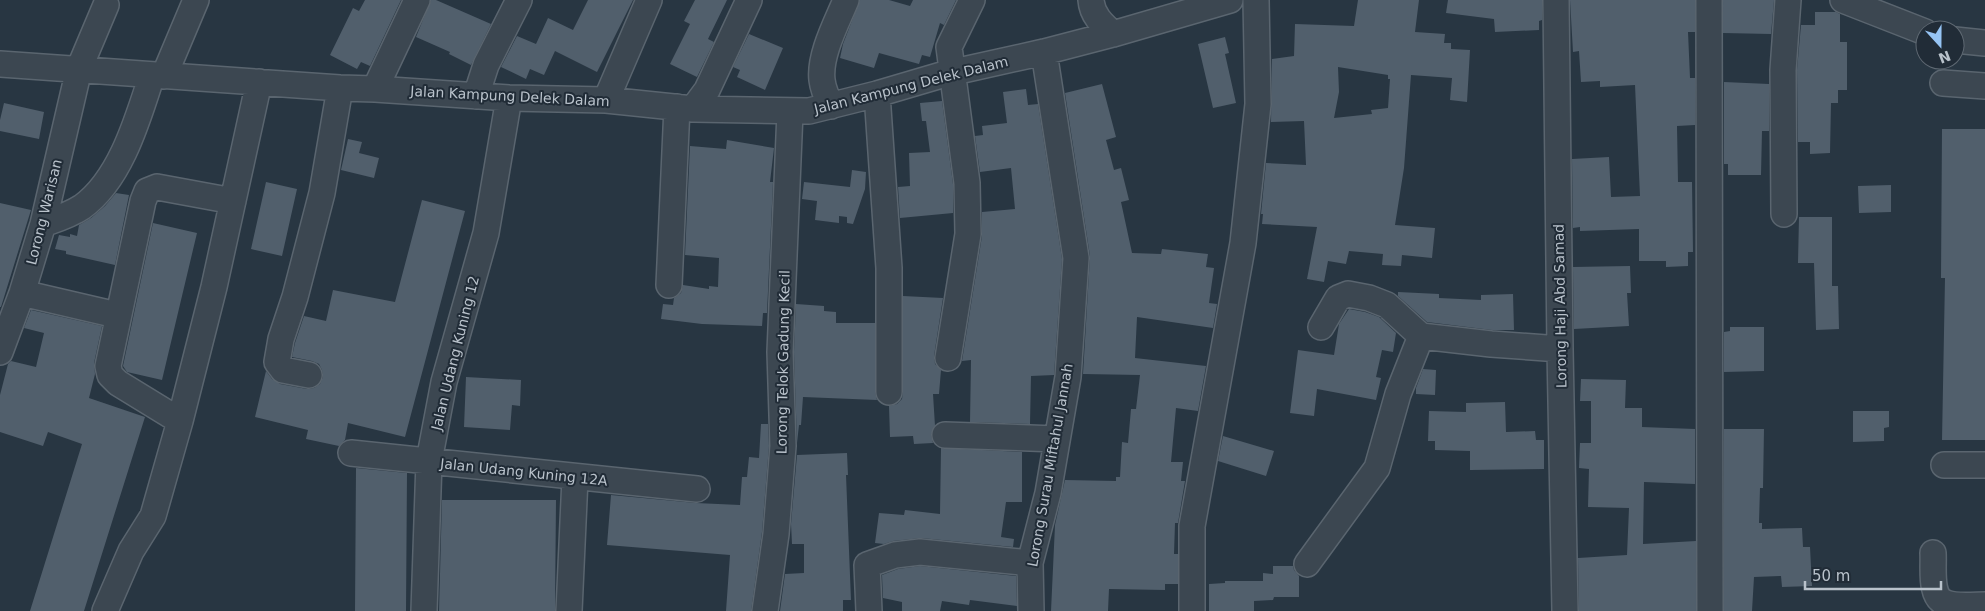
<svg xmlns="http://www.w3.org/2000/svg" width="1985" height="611" font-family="'DejaVu Sans',sans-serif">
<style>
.building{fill:#515f6c;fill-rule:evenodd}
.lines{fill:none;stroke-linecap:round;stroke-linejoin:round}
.minor-casing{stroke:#5a656f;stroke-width:28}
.minor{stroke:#3c4751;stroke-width:25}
.labels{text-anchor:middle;stroke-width:4;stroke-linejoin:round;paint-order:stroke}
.street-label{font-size:14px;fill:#b9c2cb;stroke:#212c37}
</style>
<rect width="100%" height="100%" fill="#283642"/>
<path class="building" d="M 365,0 L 401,0 L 370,66 L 361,62 L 357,69 L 330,55 L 353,8 L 359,11 Z
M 431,0 L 436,0 L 491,24 L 471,65 L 449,54 L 450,52 L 416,37 Z
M 588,0 L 633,0 L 597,72 L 555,51 L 544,75 L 530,69 L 526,79 L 501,67 L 517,36 L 536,44 L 548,18 L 573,30 Z
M 695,0 L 727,0 L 708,39 L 714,42 L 697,77 L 670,64 L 690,24 L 684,21 Z
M 860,0 L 889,0 L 910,6 L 913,0 L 956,0 L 944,25 L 940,23 L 930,57 L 922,55 L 919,64 L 879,53 L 874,68 L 840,58 L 843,44 Z
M 1358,0 L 1419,0 L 1415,32 L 1445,34 L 1444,43 L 1451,43 L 1451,49 L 1470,50 L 1467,102 L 1450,100 L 1452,78 L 1411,75 L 1404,168 L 1395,225 L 1435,228 L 1432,258 L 1402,255 L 1401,266 L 1382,265 L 1383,254 L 1349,251 L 1346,264 L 1328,261 L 1324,282 L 1307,279 L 1317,227 L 1262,224 L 1263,214 L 1261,214 L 1266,163 L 1306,165 L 1304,121 L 1271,122 L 1272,59 L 1294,56 L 1295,24 L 1354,26 ZM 1338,67 L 1388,75 L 1388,79 L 1390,79 L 1388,108 L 1371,110 L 1372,114 L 1334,118 L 1339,92 Z
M 1448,0 L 1542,0 L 1542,20 L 1539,21 L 1539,30 L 1495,32 L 1494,19 L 1446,13 Z
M 1570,0 L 1695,0 L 1695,32 L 1688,32 L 1690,78 L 1695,78 L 1695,125 L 1677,126 L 1678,182 L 1692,182 L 1693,252 L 1688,252 L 1688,266 L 1666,267 L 1666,261 L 1639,261 L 1639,229 L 1580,231 L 1580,227 L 1573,228 L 1572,159 L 1609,157 L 1611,197 L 1640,196 L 1635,85 L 1600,87 L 1600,81 L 1581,82 L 1579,51 L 1573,52 Z
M 1723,0 L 1774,0 L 1771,34 L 1723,33 Z
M 1815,12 L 1836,12 L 1840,14 L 1840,42 L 1847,42 L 1847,90 L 1838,90 L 1838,103 L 1831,103 L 1830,153 L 1810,154 L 1810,142 L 1798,142 L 1797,70 L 1801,25 L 1815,25 Z
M 749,34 L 783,48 L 765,90 L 737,77 L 740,70 L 733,67 Z
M 1225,37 L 1229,53 L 1225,54 L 1236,103 L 1213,108 L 1198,44 Z
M 1724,82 L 1769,84 L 1769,131 L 1762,131 L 1761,175 L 1728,175 L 1728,164 L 1724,164 Z
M 1102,84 L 1116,137 L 1106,140 L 1114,170 L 1121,168 L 1129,200 L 1121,202 L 1132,253 L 1161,254 L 1162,249 L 1208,254 L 1206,267 L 1214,268 L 1209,303 L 1217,304 L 1213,328 L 1137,317 L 1135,358 L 1206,366 L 1198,411 L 1176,408 L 1171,462 L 1183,462 L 1181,481 L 1185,481 L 1178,523 L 1175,523 L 1174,554 L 1178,554 L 1178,584 L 1165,584 L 1165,590 L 1109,589 L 1108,611 L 1051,611 L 1055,525 L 1065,480 L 1116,481 L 1116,477 L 1120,477 L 1122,442 L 1128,443 L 1131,409 L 1136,409 L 1140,375 L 1083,374 L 1090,256 L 1065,93 Z
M 1026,89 L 1028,105 L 1038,104 L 1062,259 L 1054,375 L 1031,376 L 1030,424 L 970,422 L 971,360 L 962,361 L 982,236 L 982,212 L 1015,209 L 1011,168 L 980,172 L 975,136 L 983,135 L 982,126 L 1007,123 L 1003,92 Z
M 942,101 L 953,184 L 953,213 L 900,218 L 898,187 L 910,186 L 909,153 L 930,152 L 926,121 L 922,121 L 920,103 Z
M 4,103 L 44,112 L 39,139 L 0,131 L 0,120 Z
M 1942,129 L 1985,129 L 1985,440 L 1942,440 L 1945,278 L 1941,278 Z
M 348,139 L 362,142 L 359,153 L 379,158 L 374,178 L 341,170 Z
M 727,140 L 774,148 L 770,182 L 773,182 L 767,313 L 763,313 L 762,326 L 702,324 L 661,319 L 663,304 L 673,305 L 674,298 L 681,293 L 683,285 L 709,289 L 709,286 L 718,287 L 719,258 L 685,255 L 690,146 L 726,149 Z
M 852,170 L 866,172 L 865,189 L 853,224 L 847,223 L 847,217 L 839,216 L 839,223 L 815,220 L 817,201 L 802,199 L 804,182 L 850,187 Z
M 266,182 L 297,189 L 282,256 L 251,249 Z
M 1891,185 L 1891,212 L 1859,213 L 1858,186 Z
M 116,193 L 129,195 L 115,265 L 66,254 L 66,251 L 55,249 L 59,235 L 70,237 L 70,234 L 77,236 L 79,225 L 91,218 L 105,206 Z
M 422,200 L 465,211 L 405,437 L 348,423 L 345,440 L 339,446 L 306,439 L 308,430 L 255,417 L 266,371 L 272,379 L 280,384 L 307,389 L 314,388 L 320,384 L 323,377 L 322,370 L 319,364 L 312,361 L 292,357 L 295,343 L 304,316 L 326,321 L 333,290 L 395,302 Z
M 0,203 L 31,210 L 1,307 L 0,307 Z
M 1799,217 L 1832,217 L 1832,286 L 1838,286 L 1839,329 L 1816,330 L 1814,263 L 1798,263 Z
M 153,223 L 197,233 L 162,380 L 127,372 L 123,366 Z
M 1630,266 L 1631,293 L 1627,293 L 1629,326 L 1574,329 L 1573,267 Z
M 1398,292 L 1439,294 L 1439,298 L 1481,300 L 1481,295 L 1513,294 L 1514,330 L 1492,330 L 1427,322 L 1398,296 Z
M 903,296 L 943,298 L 934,356 L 935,364 L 941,370 L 939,394 L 933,394 L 935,426 L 931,435 L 933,443 L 914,444 L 913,436 L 890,437 L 889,406 L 897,404 L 902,399 L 903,392 Z
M 796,304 L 824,306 L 824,311 L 836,312 L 836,323 L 875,323 L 875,392 L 877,400 L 803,397 L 801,425 L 799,425 L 797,443 L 794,352 Z
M 1349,309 L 1365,312 L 1379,317 L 1396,333 L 1393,352 L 1382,350 L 1376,377 L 1381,378 L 1376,400 L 1317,389 L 1314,416 L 1290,413 L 1298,350 L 1334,355 L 1339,324 Z
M 31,310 L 102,326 L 94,363 L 95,374 L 89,398 L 145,417 L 84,611 L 30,611 L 82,444 L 48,432 L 43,446 L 0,432 L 0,395 L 8,364 L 11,361 L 36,367 L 44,333 L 24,328 Z
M 1730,327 L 1764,327 L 1764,371 L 1724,372 L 1724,332 L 1730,331 Z
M 1423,369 L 1436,370 L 1435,395 L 1416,394 L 1416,388 Z
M 466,377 L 521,380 L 520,406 L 512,405 L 510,430 L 464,427 Z
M 1581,379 L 1626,380 L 1625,408 L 1642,408 L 1642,427 L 1695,429 L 1695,484 L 1644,482 L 1643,544 L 1696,541 L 1696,611 L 1579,611 L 1578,558 L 1627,555 L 1629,508 L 1588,507 L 1589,469 L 1579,468 L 1580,443 L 1591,443 L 1591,401 L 1580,401 Z
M 1505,402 L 1506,432 L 1535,431 L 1536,440 L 1544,440 L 1544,469 L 1470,470 L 1470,451 L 1435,450 L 1435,441 L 1428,441 L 1429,411 L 1466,412 L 1466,403 Z
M 1853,411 L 1889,411 L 1889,427 L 1884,428 L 1884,441 L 1853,442 Z
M 761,424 L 768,424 L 769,446 L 762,532 L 751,611 L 726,611 L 730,555 L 607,545 L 611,495 L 696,503 L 740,505 L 742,477 L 747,477 L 749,457 L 759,458 Z
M 1724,429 L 1764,429 L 1763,488 L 1760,488 L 1759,523 L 1762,523 L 1762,529 L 1802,528 L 1803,547 L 1810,547 L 1812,586 L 1782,587 L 1781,576 L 1754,577 L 1752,611 L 1724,611 Z
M 1223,436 L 1274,451 L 1266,476 L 1218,461 Z
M 941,448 L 1022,452 L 1022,502 L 1006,502 L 1001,537 L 1014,539 L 1013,547 L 921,538 L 893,541 L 884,544 L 875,543 L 879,513 L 904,515 L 905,510 L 940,514 Z
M 847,453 L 848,475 L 846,475 L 851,600 L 843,600 L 843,611 L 780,611 L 785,574 L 804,573 L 804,544 L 792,544 L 791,524 L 797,455 Z
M 356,468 L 407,473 L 406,611 L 355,611 Z
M 442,500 L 556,500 L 555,611 L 439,611 Z
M 920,566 L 1016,576 L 1017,606 L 970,600 L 969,605 L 942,601 L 940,611 L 902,611 L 902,602 L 883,598 L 882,575 L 898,569 Z
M 1273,566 L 1293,566 L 1294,570 L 1299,576 L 1299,597 L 1274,597 L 1273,600 L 1254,601 L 1254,611 L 1209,611 L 1209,584 L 1225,583 L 1225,581 L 1263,581 L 1263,573 L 1273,574 Z"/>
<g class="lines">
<defs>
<path id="minor" d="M 1091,0 C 1092,15 1102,24 1113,34
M 1556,0 L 1560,349 L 1565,611
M 1709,0 L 1710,611
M 1843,0 L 1925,32
M 1955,40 L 1985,43
M 0,64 L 340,88 L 375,89 L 509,98 L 606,100 L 693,109 L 809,111 L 877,94 L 945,74 L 1044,52 L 1113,34 L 1230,0
M 164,76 L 196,0
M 1943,83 L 1985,86
M 375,89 L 417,0
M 877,94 L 889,268 L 889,392
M 476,96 L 486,65 L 519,0
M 606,100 L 649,0
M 831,106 C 827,98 823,89 822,80 C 819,55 837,22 846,0
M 693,109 L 707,90 L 749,0
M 1784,214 L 1783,70 L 1788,0
M 43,224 C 57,219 70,215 82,207 C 121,179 138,118 152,75
M 669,285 L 677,107
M 22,293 L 108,313
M 1321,327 L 1338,298 L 1348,294 L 1369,298 L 1387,305 L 1421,336
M 0,352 L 22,293 L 43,224 L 79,69 L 106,5
M 948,358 L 968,234 L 967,183 L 949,47 L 972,0
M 309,375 L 283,370 L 277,362 L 281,339 L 295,297 L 322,193 L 340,88
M 180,421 L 118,383 L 110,375 L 108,366 L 143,201 L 147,191 L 157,187 L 233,201
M 945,435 L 1057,439
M 351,453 L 697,489
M 1944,465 L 1985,465
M 1933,553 C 1934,567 1929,598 1946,603 C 1955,607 1975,605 1985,605
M 1307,564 L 1377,468 L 1398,394 L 1421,336 L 1491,344 L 1560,349
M 105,611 L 131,551 L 153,516 L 180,421 L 214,287 L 259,82
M 424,611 L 429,461 L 444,382 L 486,233 L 509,98
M 569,611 L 575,478
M 765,611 L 776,534 L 783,446 L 780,352 L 790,112
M 869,611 L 867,565 L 895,555 L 920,552 L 1030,563
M 1031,611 L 1030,563 L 1048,493 L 1068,377 L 1076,258 L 1044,52
M 1192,611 L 1192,526 L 1243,243 L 1258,104 L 1256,0"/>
</defs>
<use href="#minor" class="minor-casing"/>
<use href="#minor" class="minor"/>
</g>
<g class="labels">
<g class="street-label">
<text transform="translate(911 85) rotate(-14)" y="5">Jalan Kampung Delek Dalam</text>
<text transform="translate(510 96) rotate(3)" y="5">Jalan Kampung Delek Dalam</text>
<text transform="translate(44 212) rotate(-76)" y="5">Lorong Warisan</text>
<text transform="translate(1560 306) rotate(-91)" y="5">Lorong Haji Abd Samad</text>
<text transform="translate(455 353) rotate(-76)" y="5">Jalan Udang Kuning 12</text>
<text transform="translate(783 362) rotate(-89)" y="5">Lorong Telok Gadung Kecil</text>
<text transform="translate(1050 465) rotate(-80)" y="5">Lorong Surau Miftahul Jannah</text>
<text transform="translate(524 472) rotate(6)" y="5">Jalan Udang Kuning 12A</text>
</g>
</g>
<g transform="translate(1940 45) rotate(159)"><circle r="24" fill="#212c37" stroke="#5e6872"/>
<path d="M0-4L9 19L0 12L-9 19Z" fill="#96c4f4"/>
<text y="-8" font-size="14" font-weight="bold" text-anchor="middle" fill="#b9c2cb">N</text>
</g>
<path d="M1805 581v8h136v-8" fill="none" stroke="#b9c2cb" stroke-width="2.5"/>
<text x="1812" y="581" font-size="15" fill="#b9c2cb" stroke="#212c37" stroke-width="4" paint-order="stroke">50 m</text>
</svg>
